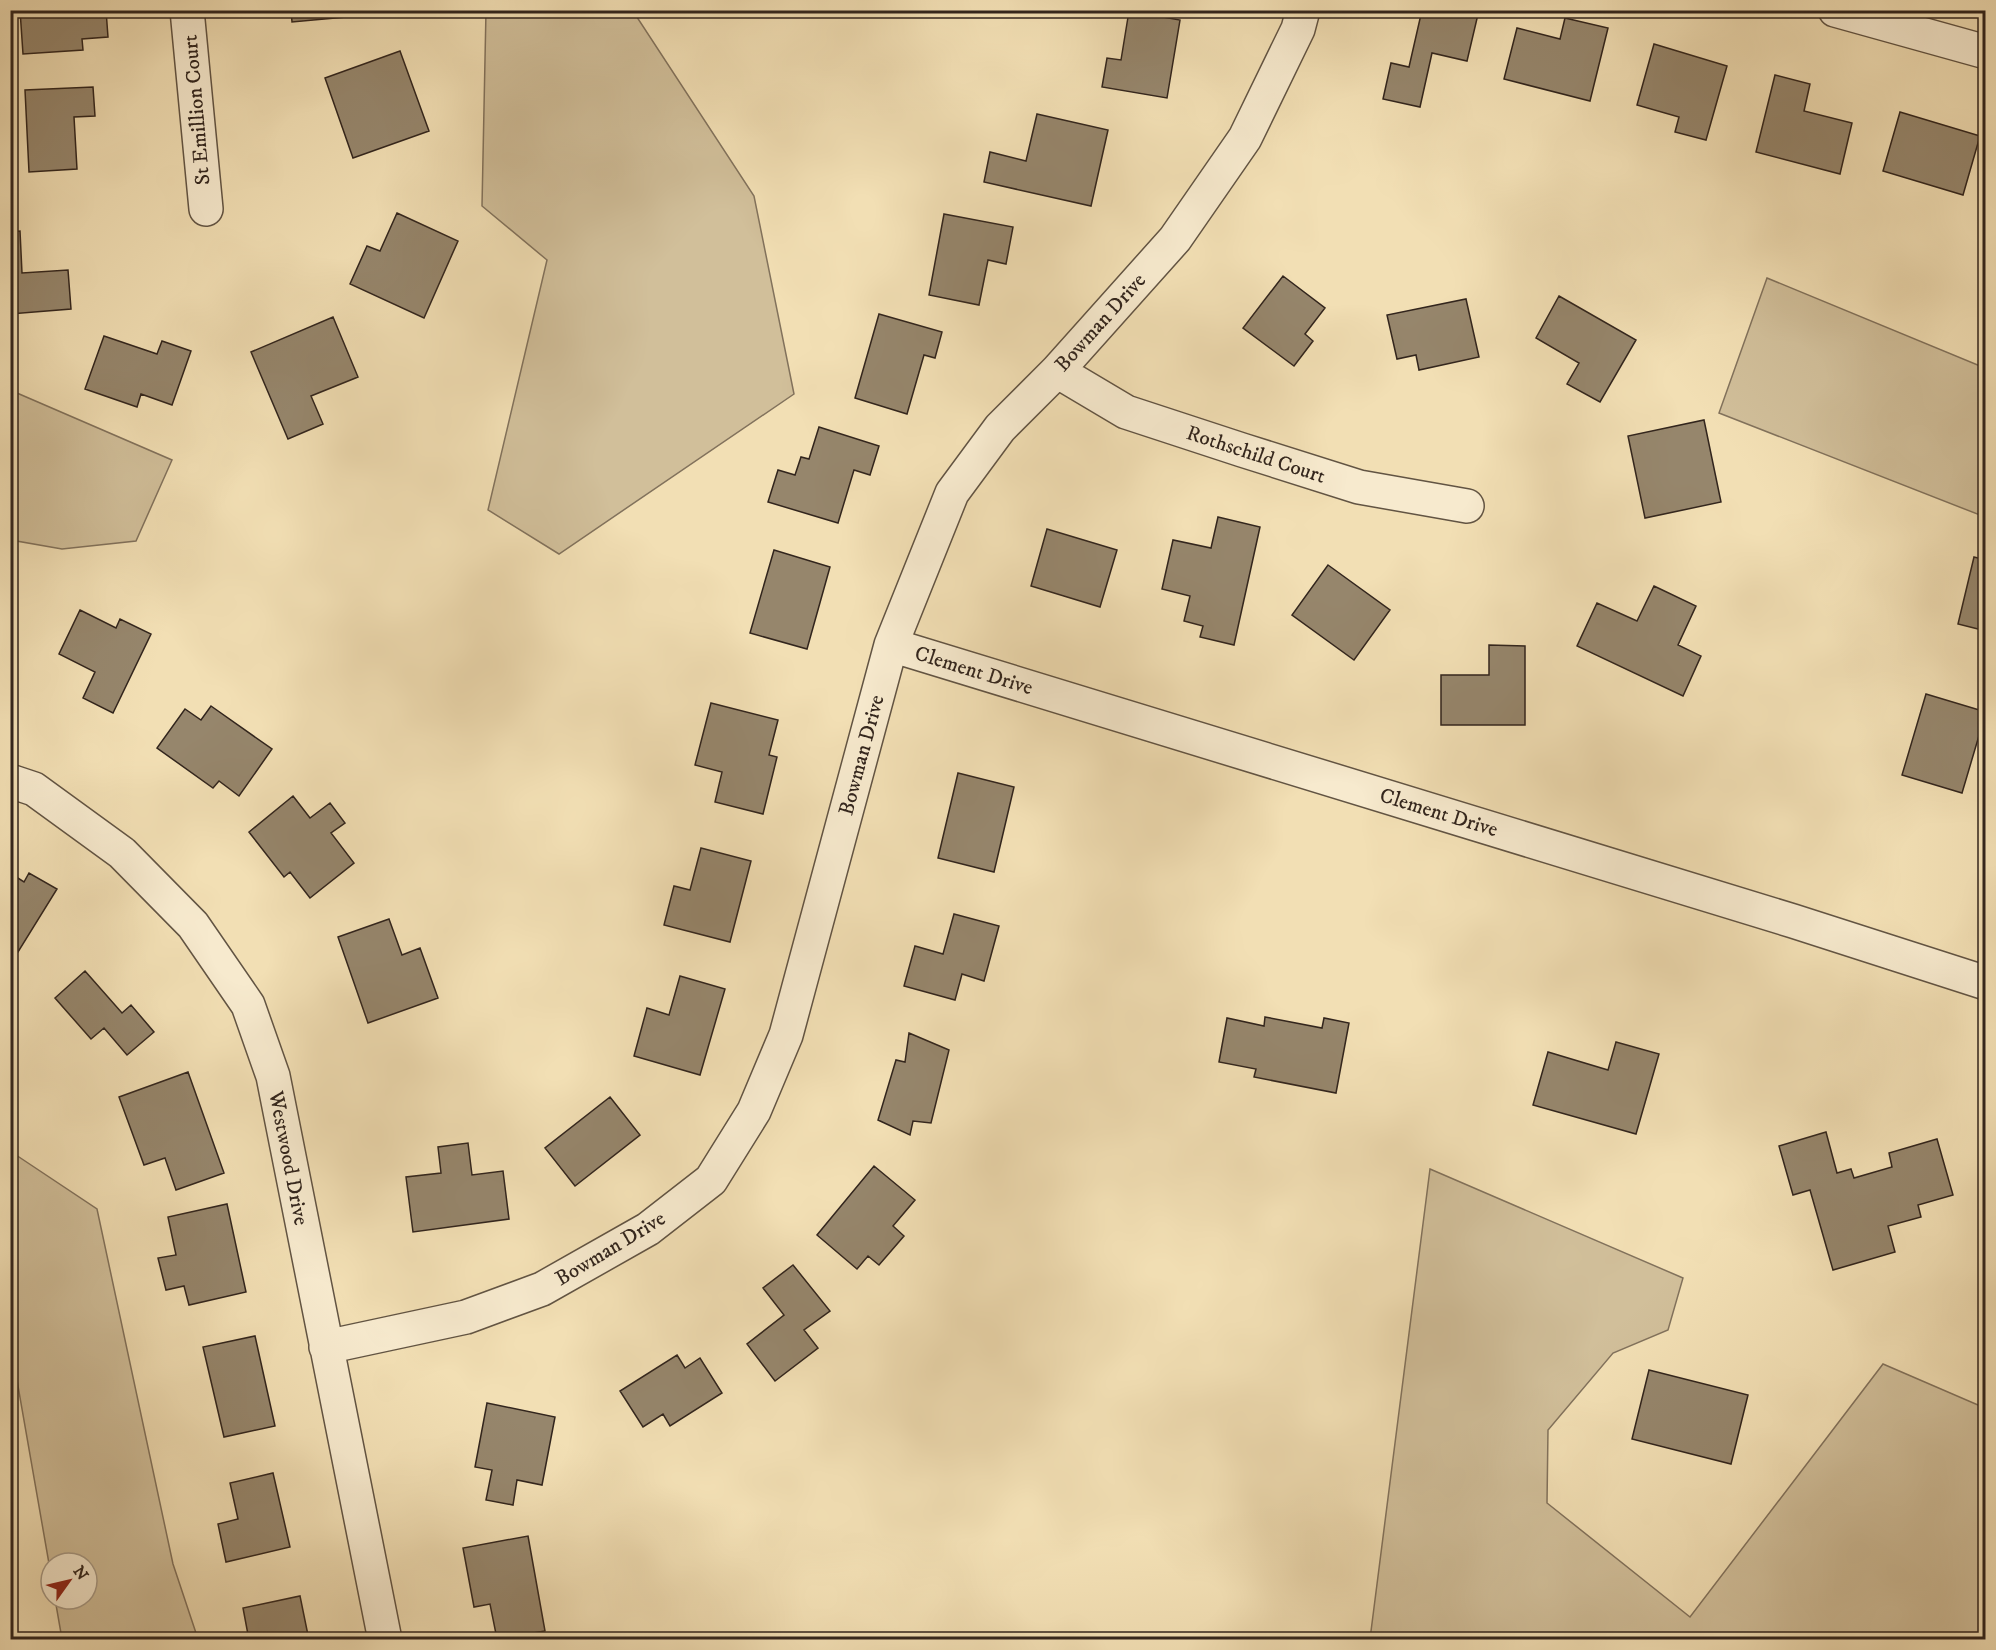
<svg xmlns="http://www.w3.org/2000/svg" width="1996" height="1650" font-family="'IM FELL DW Pica',serif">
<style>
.green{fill:#d1bf9a;stroke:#82725c;stroke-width:1.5}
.building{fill:#96866c;stroke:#32251d;stroke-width:1.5}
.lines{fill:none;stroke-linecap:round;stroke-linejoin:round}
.minor-casing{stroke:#625443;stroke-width:36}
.minor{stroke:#f7eace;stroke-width:33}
.labels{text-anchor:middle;stroke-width:5;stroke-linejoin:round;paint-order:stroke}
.street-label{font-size:21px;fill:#32251d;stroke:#f7eace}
</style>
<rect width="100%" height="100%" fill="#f2dfb4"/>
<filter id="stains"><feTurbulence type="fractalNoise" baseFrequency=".00333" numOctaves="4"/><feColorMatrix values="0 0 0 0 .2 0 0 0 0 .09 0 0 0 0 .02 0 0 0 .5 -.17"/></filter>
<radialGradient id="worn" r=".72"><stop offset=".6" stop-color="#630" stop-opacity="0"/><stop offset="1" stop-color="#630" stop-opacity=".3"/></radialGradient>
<path class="green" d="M 486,11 L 633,11 L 754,196 L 794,394 L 559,554 L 488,510 L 547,260 L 482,206 Z
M 1767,278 L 1985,368 L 1985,517 L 1719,413 Z
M 10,390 L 172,460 L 136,541 L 62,549 L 11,540 Z
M 10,1151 L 97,1209 L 173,1564 L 198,1639 L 62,1639 L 55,1599 L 87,1599 L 87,1563 L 51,1563 L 51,1575 L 11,1346 Z
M 1430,1169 L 1683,1278 L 1668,1330 L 1613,1353 L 1548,1430 L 1547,1503 L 1690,1617 L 1883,1364 L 1985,1408 L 1985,1639 L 1370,1639 Z"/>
<path class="building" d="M 20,10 L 106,10 L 108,37 L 82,39 L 83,50 L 23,54 Z
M 291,10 L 368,10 L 368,15 L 292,22 Z
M 1422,10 L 1479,10 L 1467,61 L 1432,53 L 1420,107 L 1383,99 L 1391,63 L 1409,67 Z
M 1129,11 L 1180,20 L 1167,98 L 1102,87 L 1107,58 L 1121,60 Z
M 1565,18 L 1608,28 L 1590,101 L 1504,79 L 1517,28 L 1560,39 Z
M 1654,44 L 1727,66 L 1706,140 L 1675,132 L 1679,117 L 1637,105 Z
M 400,51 L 429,131 L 353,158 L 325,78 Z
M 1775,75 L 1810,84 L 1804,111 L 1852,123 L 1840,174 L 1756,152 Z
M 93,87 L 95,116 L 74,117 L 77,169 L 29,172 L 25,90 Z
M 1900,112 L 1980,136 L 1963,195 L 1883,171 Z
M 1037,114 L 1108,130 L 1091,206 L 984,182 L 990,152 L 1026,161 Z
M 397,213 L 458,241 L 424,318 L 350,284 L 367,246 L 380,251 Z
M 944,214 L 1013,227 L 1006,264 L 988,260 L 979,305 L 929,295 Z
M 20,231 L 22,273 L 68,270 L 71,309 L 10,314 L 10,232 Z
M 1283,276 L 1325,308 L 1305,334 L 1313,341 L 1294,366 L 1243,328 Z
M 1559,296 L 1636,340 L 1600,402 L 1567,384 L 1579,363 L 1536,338 Z
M 1466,299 L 1479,357 L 1419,370 L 1416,355 L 1397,359 L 1387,315 Z
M 879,314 L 942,332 L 935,358 L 924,355 L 907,414 L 855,398 Z
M 333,317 L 358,377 L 311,396 L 323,424 L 288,439 L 251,352 Z
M 104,336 L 157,354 L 162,341 L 191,351 L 172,405 L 141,394 L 137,407 L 85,389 Z
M 1704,420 L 1721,502 L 1645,518 L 1628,436 Z
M 819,427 L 879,446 L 870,475 L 854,470 L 838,523 L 768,502 L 778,470 L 795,475 L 801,457 L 809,459 Z
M 1218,517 L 1260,527 L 1234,645 L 1200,637 L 1203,626 L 1184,621 L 1190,596 L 1162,589 L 1173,540 L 1211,548 Z
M 1047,529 L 1117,550 L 1100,607 L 1031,586 Z
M 774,550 L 830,567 L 807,649 L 750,633 Z
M 1974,557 L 1986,560 L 1986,631 L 1958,624 Z
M 1328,565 L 1390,610 L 1354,660 L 1292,615 Z
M 1654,586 L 1696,606 L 1678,645 L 1701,656 L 1683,696 L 1577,646 L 1597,603 L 1637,621 Z
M 80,610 L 116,628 L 120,619 L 151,634 L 113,713 L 83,698 L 95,672 L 59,654 Z
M 1489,645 L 1525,646 L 1525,725 L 1441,725 L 1441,675 L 1489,675 Z
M 1926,694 L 1986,712 L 1962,793 L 1902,775 Z
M 711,703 L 778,720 L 769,755 L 777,757 L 763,814 L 715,802 L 722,772 L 695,765 Z
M 211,706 L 272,749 L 239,796 L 219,781 L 213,788 L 157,748 L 185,709 L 201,720 Z
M 958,773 L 1014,787 L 994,872 L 938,858 Z
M 293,796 L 310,818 L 330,803 L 345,823 L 331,833 L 354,863 L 310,898 L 290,872 L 284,877 L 249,832 Z
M 701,848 L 751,861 L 730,942 L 664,925 L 674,886 L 690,890 Z
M 10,873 L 24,882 L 29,873 L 57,889 L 18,952 L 10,947 Z
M 954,914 L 999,926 L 984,981 L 962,974 L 955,1000 L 904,986 L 915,946 L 943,954 Z
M 389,919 L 402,955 L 420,948 L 438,998 L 368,1023 L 338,937 Z
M 85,971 L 122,1013 L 131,1005 L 154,1032 L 127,1055 L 104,1028 L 91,1039 L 55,998 Z
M 680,976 L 725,989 L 700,1075 L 634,1056 L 647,1008 L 669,1015 Z
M 1265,1017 L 1322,1028 L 1324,1018 L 1349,1023 L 1336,1093 L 1254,1077 L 1256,1069 L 1219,1062 L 1227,1018 L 1264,1026 Z
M 909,1033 L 949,1050 L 931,1123 L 913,1121 L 910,1135 L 878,1120 L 896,1060 L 905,1062 Z
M 1616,1042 L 1659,1054 L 1636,1134 L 1533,1105 L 1548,1052 L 1608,1070 Z
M 188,1072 L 224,1173 L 176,1190 L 165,1158 L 144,1165 L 119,1097 Z
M 610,1097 L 640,1135 L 575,1186 L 545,1148 Z
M 1826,1132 L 1837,1173 L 1851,1169 L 1854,1178 L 1892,1167 L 1889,1153 L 1937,1139 L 1953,1195 L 1918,1205 L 1921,1217 L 1888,1226 L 1895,1252 L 1833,1270 L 1810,1190 L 1793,1195 L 1779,1146 Z
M 468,1143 L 472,1175 L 503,1171 L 509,1219 L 413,1232 L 406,1177 L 441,1173 L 438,1147 Z
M 874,1166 L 915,1200 L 893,1226 L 904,1236 L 879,1265 L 868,1256 L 857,1269 L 817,1235 Z
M 227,1204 L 246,1292 L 189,1305 L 184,1286 L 166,1290 L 158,1258 L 176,1255 L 168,1217 Z
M 793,1265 L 830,1311 L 804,1330 L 818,1348 L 775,1381 L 747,1344 L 784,1315 L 763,1288 Z
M 255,1336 L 275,1426 L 224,1437 L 203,1347 Z
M 677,1355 L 685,1368 L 700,1358 L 722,1393 L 670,1426 L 663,1414 L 643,1427 L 620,1391 Z
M 1649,1370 L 1748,1395 L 1731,1464 L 1632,1439 Z
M 487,1403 L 555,1417 L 542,1485 L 517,1480 L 513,1505 L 486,1500 L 492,1470 L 475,1467 Z
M 273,1473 L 290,1547 L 226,1562 L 218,1524 L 238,1519 L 230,1483 Z
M 528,1536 L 545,1631 L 497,1639 L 490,1604 L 474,1607 L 463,1548 Z
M 300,1596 L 309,1640 L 249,1640 L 243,1608 Z"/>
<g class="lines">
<defs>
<path id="minor" d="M 187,10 L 206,209
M 1835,10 L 1986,52
M 1057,371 L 1126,412 L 1242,450 L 1359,487 L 1467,506
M 891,645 L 1793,921 L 1986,983
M 10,781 L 34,789 L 122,853 L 193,925 L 248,1005 L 273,1076 L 385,1640
M 326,1347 L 466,1317 L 542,1289 L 648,1229 L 711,1180 L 754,1111 L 786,1035 L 891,645 L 952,493 L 1000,428 L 1057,371 L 1175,239 L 1245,138 L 1298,29 L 1303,10"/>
</defs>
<use href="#minor" class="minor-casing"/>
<use href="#minor" class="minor"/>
</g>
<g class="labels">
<g class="street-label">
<text transform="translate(196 110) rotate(-95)" y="7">St Emillion Court</text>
<text transform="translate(1100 322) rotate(-48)" y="7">Bowman Drive</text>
<text transform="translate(1256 454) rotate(18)" y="7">Rothschild Court</text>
<text transform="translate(974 670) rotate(17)" y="7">Clement Drive</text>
<text transform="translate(861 755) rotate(-75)" y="7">Bowman Drive</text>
<text transform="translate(1439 812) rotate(17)" y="7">Clement Drive</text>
<text transform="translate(289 1158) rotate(79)" y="7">Westwood Drive</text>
<text transform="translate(610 1248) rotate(-31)" y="7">Bowman Drive</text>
</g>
</g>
<rect width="1996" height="1650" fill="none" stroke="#f2dfb4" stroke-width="36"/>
<rect x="12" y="12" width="1972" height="1626" fill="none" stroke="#32251d" stroke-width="3"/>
<rect x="18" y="18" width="1960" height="1614" fill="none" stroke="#32251d" stroke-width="1.5"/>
<g transform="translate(69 1581) rotate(56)"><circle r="28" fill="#f7eace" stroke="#a89b87" stroke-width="1.5"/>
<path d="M0-4.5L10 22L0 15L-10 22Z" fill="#8f2418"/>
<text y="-9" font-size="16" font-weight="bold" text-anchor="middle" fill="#32251d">N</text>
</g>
<rect width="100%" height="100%" filter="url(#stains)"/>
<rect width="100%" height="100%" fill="url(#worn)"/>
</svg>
